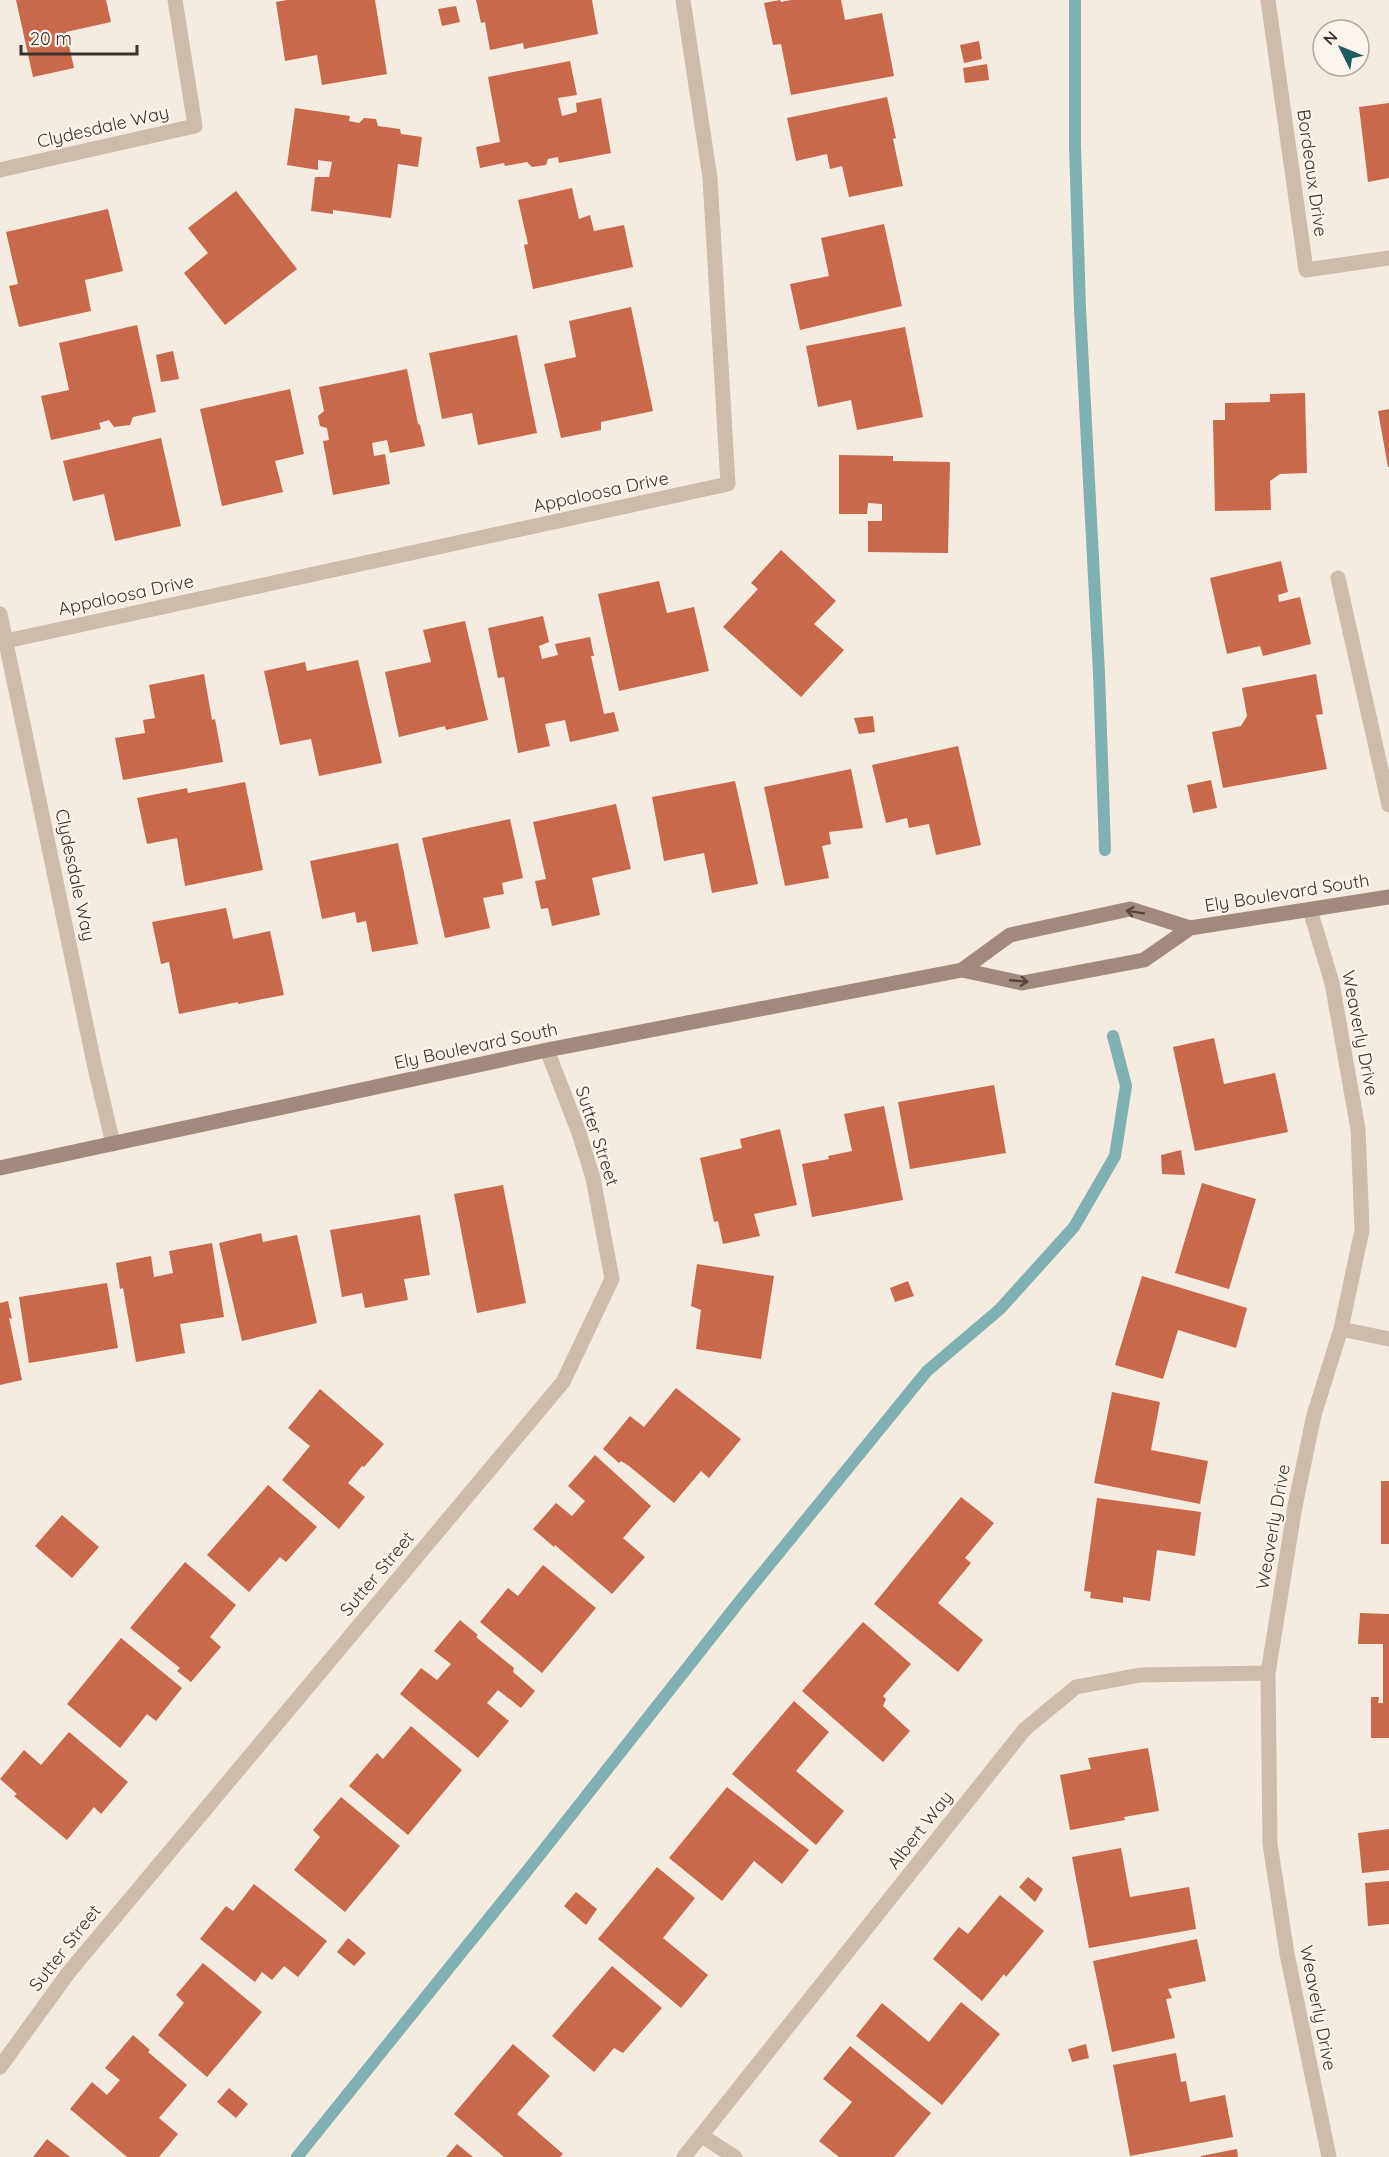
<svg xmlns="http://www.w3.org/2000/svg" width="1389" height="2157" font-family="Quicksand,sans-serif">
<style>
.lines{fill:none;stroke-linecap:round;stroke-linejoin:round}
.stream{stroke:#7fb0b2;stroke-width:12}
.building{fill:#c8694b}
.lane{stroke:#cdbbac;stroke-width:15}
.street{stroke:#cdbbac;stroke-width:15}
.secondary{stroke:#a18a7d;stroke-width:15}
.oneway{stroke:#544640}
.labels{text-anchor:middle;stroke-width:4.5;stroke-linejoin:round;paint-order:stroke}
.street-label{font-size:18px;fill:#3b302b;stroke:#fbf5ee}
</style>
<rect width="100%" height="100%" fill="#f4ebe1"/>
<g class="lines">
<path class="stream" d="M 1075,0 L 1075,146 L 1080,309 L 1099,673 L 1105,850
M 297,2157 L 527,1871 L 739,1602 L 927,1371 L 1000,1309 L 1074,1227 L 1115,1156 L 1126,1086 L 1113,1036"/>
</g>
<path class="building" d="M 16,0 L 106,0 L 111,22 L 66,32 L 74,68 L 33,77 Z
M 287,0 L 375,0 L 387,74 L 322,85 L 317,55 L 285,61 L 276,2 Z
M 476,0 L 592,0 L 598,34 L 524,49 L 523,43 L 490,50 L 485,22 L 481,23 Z
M 780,0 L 781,2 L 791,0 L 841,0 L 845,20 L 882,13 L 894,76 L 791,95 L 781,44 L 773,45 L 764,3 Z
M 456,6 L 460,22 L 442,26 L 438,9 Z
M 979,41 L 982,59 L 964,63 L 960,45 Z
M 570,61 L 577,95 L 558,98 L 562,116 L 577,112 L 576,103 L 601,98 L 611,153 L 559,163 L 558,157 L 548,159 L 546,165 L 532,167 L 527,162 L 505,166 L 504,163 L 480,168 L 476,147 L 500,142 L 488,77 Z
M 987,64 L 989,80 L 965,83 L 963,68 Z
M 887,97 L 896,138 L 893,139 L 903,186 L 849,197 L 842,166 L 830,169 L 827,154 L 796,161 L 787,118 Z
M 1389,103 L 1389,178 L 1368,182 L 1359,107 Z
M 295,108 L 350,116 L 349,121 L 359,123 L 364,118 L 376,119 L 378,126 L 400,129 L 401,134 L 422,137 L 418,167 L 398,164 L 391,218 L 333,210 L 333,214 L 311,211 L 315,177 L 329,177 L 332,162 L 318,160 L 318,170 L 287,165 Z
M 572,188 L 579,219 L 590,215 L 594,231 L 624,225 L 633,267 L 533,289 L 524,245 L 528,244 L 518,200 Z
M 236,191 L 297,269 L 225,325 L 184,273 L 208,253 L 188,228 Z
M 108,209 L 123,271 L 85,280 L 91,311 L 19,327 L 9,286 L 18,284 L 6,232 Z
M 884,224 L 902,306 L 800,330 L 790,284 L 829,276 L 821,238 Z
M 631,307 L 653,411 L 601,422 L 601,430 L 561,438 L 544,364 L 576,357 L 569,321 Z
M 137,325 L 156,412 L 133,417 L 130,425 L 114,427 L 109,420 L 99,423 L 101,429 L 51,440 L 41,396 L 69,390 L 59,343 Z
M 905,327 L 923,417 L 857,430 L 851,400 L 818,407 L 806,346 Z
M 517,335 L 537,433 L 478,445 L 472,413 L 442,419 L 429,353 Z
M 173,351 L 179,379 L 161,382 L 156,355 Z
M 407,369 L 418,424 L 420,425 L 425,446 L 390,453 L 387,440 L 372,443 L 374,456 L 385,454 L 390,484 L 333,495 L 323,441 L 329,440 L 327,428 L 320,426 L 318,416 L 324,411 L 319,387 Z
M 290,389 L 304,454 L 275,461 L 283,492 L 222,506 L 200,409 Z
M 1305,393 L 1307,473 L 1280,474 L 1270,481 L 1271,510 L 1215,511 L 1213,420 L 1225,420 L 1225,403 L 1270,402 L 1270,394 Z
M 1389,409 L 1389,467 L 1388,467 L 1378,411 Z
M 161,438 L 181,526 L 115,541 L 104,494 L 73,501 L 63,461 Z
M 839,455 L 893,456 L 893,461 L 950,462 L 948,553 L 868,552 L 868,521 L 882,521 L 882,504 L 868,503 L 867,514 L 839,514 Z
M 781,550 L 836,601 L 814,624 L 844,650 L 801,697 L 723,627 L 758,589 L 751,583 Z
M 1281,561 L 1288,592 L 1278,595 L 1279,602 L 1300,597 L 1311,644 L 1263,656 L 1260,646 L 1227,654 L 1210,578 Z
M 659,581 L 667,613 L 694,607 L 709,671 L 619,691 L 598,594 Z
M 543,616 L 549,642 L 539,646 L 542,659 L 558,655 L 555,644 L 590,637 L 594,656 L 591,656 L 604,714 L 614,712 L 619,731 L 570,742 L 565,720 L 545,724 L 550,746 L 518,753 L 504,677 L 498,678 L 488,628 Z
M 465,621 L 488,720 L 446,730 L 445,726 L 399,737 L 385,672 L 431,662 L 423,630 Z
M 358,660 L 382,763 L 319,776 L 311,739 L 280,745 L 264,671 L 305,662 L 307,671 Z
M 204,674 L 212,720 L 215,719 L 223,762 L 123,780 L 115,738 L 145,733 L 143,720 L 155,718 L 149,685 Z
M 1316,674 L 1323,714 L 1316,715 L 1327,769 L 1223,788 L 1212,732 L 1241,726 L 1247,716 L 1242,688 Z
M 873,716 L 875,732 L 859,734 L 854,718 Z
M 958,746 L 981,845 L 936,855 L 929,824 L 909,828 L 907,818 L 886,823 L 872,765 Z
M 851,769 L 863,828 L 829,832 L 831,844 L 822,846 L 829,878 L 785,886 L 764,787 Z
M 1211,780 L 1217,808 L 1193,813 L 1187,785 Z
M 735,781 L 758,884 L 712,893 L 704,853 L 664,861 L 652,797 Z
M 245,782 L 263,870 L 185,886 L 177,838 L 147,844 L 137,798 L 187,788 L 188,793 Z
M 616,804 L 631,869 L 592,878 L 600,915 L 552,926 L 548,908 L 541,909 L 535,881 L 546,879 L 533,822 Z
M 510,819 L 523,878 L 502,883 L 504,894 L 483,898 L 490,928 L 445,938 L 422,838 Z
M 398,843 L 418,944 L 372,952 L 366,921 L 357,923 L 355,912 L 322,919 L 310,861 Z
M 226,908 L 233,939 L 270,931 L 284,995 L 238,1004 L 238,1002 L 179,1014 L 169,962 L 161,964 L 152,922 Z
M 1214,1038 L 1224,1084 L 1275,1073 L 1288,1132 L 1195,1151 L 1173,1047 Z
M 994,1085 L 1006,1153 L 910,1169 L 898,1102 Z
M 884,1106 L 903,1200 L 812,1217 L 802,1164 L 829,1159 L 828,1156 L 852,1151 L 844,1114 Z
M 780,1129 L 797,1205 L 754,1214 L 760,1236 L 723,1244 L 718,1221 L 714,1222 L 700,1158 L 742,1148 L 740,1139 Z
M 1181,1150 L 1185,1175 L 1162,1174 L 1161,1155 Z
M 1202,1183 L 1256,1199 L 1229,1289 L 1175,1273 Z
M 503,1185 L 526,1303 L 477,1313 L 454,1194 Z
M 420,1215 L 430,1275 L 404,1279 L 408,1300 L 365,1308 L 362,1293 L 342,1297 L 330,1230 Z
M 261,1233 L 263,1242 L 297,1235 L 317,1323 L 242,1341 L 219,1243 Z
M 212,1243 L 224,1317 L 180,1324 L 185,1353 L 136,1362 L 123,1288 L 120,1289 L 116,1263 L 151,1256 L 154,1277 L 173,1273 L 169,1251 Z
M 697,1264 L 774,1276 L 761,1359 L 696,1349 L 701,1310 L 691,1306 Z
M 1142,1276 L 1247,1308 L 1236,1348 L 1178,1330 L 1163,1379 L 1115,1365 Z
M 908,1281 L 914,1296 L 895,1302 L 890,1288 Z
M 107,1283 L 118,1348 L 29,1363 L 19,1297 Z
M 8,1301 L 12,1319 L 9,1318 L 22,1380 L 0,1385 L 0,1303 Z
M 676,1388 L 741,1439 L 709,1478 L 701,1471 L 674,1503 L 629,1466 L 621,1461 L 619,1463 L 603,1449 L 630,1416 L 644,1427 Z
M 320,1389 L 384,1444 L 364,1467 L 362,1466 L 348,1483 L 365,1497 L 339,1529 L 282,1480 L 310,1446 L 288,1428 Z
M 1112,1392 L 1160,1402 L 1151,1450 L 1208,1461 L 1200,1504 L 1094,1483 Z
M 595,1455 L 651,1506 L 623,1538 L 645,1557 L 612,1594 L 555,1545 L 554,1547 L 533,1529 L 556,1503 L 572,1516 L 585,1501 L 568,1486 Z
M 1381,1481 L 1389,1481 L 1389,1544 L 1381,1544 Z
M 268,1485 L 317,1527 L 286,1562 L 280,1557 L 249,1592 L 207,1555 Z
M 961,1497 L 994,1523 L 965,1558 L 971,1563 L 938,1603 L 983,1640 L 958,1672 L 874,1604 Z
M 1097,1498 L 1201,1512 L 1195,1556 L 1157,1550 L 1150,1601 L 1123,1597 L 1123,1603 L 1090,1598 L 1091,1592 L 1084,1591 Z
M 62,1515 L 99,1547 L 72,1578 L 35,1546 Z
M 185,1562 L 236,1605 L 210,1637 L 221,1647 L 191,1682 L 177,1671 L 180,1668 L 130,1628 Z
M 543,1565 L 596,1608 L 542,1673 L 480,1622 L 508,1588 L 518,1596 Z
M 1360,1613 L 1389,1614 L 1389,1738 L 1371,1738 L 1371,1697 L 1379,1697 L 1378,1703 L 1383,1703 L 1383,1644 L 1358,1644 Z
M 460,1620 L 478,1635 L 476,1637 L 514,1668 L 513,1672 L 535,1691 L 521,1708 L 498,1690 L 487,1703 L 509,1721 L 478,1758 L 400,1694 L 421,1668 L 437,1680 L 451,1664 L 434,1651 Z
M 863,1622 L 911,1664 L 883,1696 L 886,1699 L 883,1706 L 910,1731 L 883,1762 L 802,1691 Z
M 121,1638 L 182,1688 L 156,1721 L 147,1714 L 120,1748 L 67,1704 Z
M 794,1701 L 829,1732 L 796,1771 L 844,1811 L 816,1845 L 732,1774 Z
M 411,1726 L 462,1770 L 408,1835 L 349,1786 L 377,1753 L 383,1759 Z
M 69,1732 L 128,1782 L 101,1814 L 94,1807 L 67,1840 L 14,1796 L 17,1794 L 0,1779 L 24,1750 L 41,1765 Z
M 1148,1748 L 1159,1811 L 1124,1817 L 1125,1820 L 1070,1830 L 1060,1775 L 1091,1769 L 1088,1758 Z
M 727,1787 L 809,1850 L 782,1884 L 754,1861 L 722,1901 L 669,1858 Z
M 341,1797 L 400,1846 L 345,1912 L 294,1870 L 320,1837 L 313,1830 Z
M 1389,1829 L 1389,1870 L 1362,1873 L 1358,1833 Z
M 1121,1848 L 1130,1897 L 1189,1887 L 1196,1929 L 1089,1948 L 1072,1857 Z
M 657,1867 L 695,1898 L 663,1938 L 708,1975 L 681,2008 L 598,1939 Z
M 1028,1877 L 1043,1889 L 1035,1902 L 1019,1887 Z
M 1389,1881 L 1389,1924 L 1368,1926 L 1365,1883 Z
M 254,1884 L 327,1941 L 298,1977 L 284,1966 L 272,1980 L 262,1972 L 255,1982 L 200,1939 L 226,1906 L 233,1911 Z
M 576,1892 L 597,1909 L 586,1925 L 564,1906 Z
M 1000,1895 L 1044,1931 L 1006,1977 L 1004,1974 L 982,2001 L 933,1959 L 959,1927 L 968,1934 Z
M 348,1938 L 366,1953 L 354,1966 L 337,1952 Z
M 1197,1939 L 1206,1981 L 1168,1989 L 1172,1998 L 1166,1999 L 1175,2038 L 1112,2052 L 1093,1961 Z
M 203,1963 L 262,2012 L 207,2077 L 158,2035 L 184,2003 L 176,1995 Z
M 612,1966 L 662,2008 L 623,2053 L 614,2048 L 594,2072 L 552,2036 Z
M 961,2002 L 1000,2034 L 942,2105 L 856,2036 L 882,2003 L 929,2042 Z
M 133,2035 L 150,2050 L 148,2052 L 187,2085 L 159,2118 L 178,2134 L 159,2157 L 127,2157 L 70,2109 L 92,2082 L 107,2095 L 120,2080 L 105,2068 Z
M 513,2044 L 550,2076 L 517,2114 L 563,2154 L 560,2157 L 504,2157 L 454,2114 Z
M 1086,2044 L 1089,2058 L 1072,2062 L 1068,2049 Z
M 850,2046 L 931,2113 L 894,2157 L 839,2157 L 819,2141 L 852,2102 L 823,2079 Z
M 1176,2053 L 1181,2082 L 1186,2081 L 1190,2102 L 1225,2095 L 1233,2137 L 1130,2156 L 1113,2065 Z
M 229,2088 L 248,2104 L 236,2118 L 217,2102 Z
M 47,2139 L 70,2157 L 33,2157 Z
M 457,2144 L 473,2157 L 446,2157 Z
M 1237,2149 L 1238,2157 L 1201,2157 L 1201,2156 Z"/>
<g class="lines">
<path class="lane" d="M 1338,578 L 1389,805"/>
<path class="street" d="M 1268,0 L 1306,270 L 1389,258
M 0,170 L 195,126 L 175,0
M 0,614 L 94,1063 L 113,1144
M 6,641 L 728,484 L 710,178 L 683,0
M 1310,910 L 1332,983 L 1358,1129 L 1362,1230 L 1341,1329 L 1314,1415 L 1295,1506 L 1268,1673 L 1270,1844 L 1287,1954 L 1329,2157
M 1341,1329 L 1389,1339
M 0,2067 L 69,1972 L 563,1382 L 612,1279 L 593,1178 L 579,1133 L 547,1050
M 702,2136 L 735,2157
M 684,2157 L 1025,1729 L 1076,1687 L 1140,1675 L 1268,1673"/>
<path class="secondary" d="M 962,970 L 1010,935 L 1130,909 L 1190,928
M 0,1168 L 547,1050 L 962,970 L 1022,983 L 1144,960 L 1190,928 L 1389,897"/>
</g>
<defs><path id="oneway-shaft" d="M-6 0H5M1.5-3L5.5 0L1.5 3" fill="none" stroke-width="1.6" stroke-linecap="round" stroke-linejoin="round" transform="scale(1.5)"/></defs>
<g class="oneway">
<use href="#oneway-shaft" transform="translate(1135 912) rotate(-171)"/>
<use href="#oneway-shaft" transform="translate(1019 981) rotate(5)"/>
</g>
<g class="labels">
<g class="street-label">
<text transform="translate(103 127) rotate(-13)" y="6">Clydesdale Way</text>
<text transform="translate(1312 173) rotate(82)" y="6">Bordeaux Drive</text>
<text transform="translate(601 492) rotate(-12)" y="6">Appaloosa Drive</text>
<text transform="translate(126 595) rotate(-12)" y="6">Appaloosa Drive</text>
<text transform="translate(75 875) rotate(78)" y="6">Clydesdale Way</text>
<text transform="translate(1287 893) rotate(-9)" y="6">Ely Boulevard South</text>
<text transform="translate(1360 1033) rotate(79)" y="6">Weaverly Drive</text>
<text transform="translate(476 1046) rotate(-12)" y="6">Ely Boulevard South</text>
<text transform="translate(597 1136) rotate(72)" y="6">Sutter Street</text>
<text transform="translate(1273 1527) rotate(-80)" y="6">Weaverly Drive</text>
<text transform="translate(377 1574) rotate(-50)" y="6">Sutter Street</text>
<text transform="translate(920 1830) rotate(-52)" y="6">Albert Way</text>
<text transform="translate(65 1948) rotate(-52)" y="6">Sutter Street</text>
<text transform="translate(1318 2008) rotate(79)" y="6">Weaverly Drive</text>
</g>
</g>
<g transform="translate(1341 48) rotate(313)"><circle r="28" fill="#fbf5ee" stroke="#aea6a0" stroke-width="1.5"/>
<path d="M0-4.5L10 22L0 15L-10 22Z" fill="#1f5a5e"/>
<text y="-9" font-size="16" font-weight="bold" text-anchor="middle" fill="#3b302b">N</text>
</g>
<path d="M21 45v9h116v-9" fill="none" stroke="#3b302b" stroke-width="3"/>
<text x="30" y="45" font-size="18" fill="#3b302b" stroke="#fbf5ee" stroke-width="4.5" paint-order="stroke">20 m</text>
</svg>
